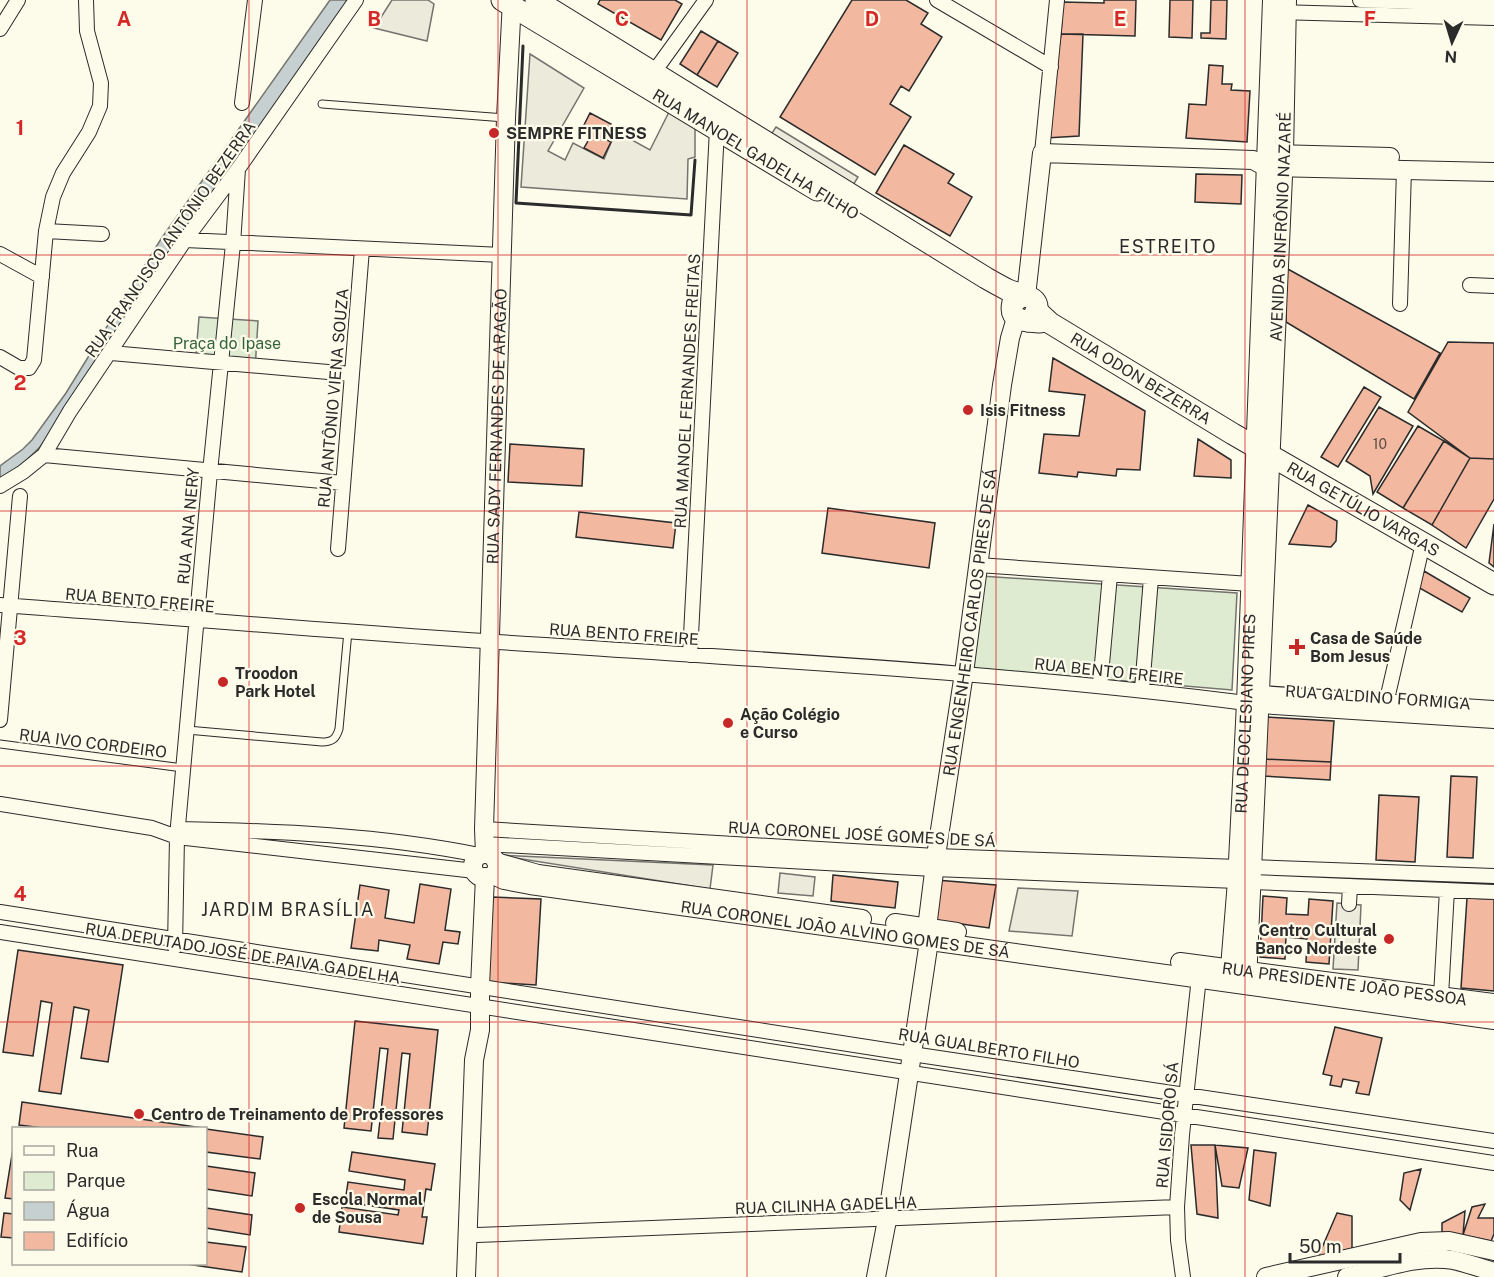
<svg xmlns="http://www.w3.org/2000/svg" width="1494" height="1277" font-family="'Public Sans',sans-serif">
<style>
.green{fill:#deebd1;stroke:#74746e;stroke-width:1.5}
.parking{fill:#eceadb;stroke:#74746e;stroke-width:1.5}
.water{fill:#c7d0d0;stroke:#74746e;stroke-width:1.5}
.building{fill:#f2b8a0;stroke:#2b2b2b;stroke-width:1.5}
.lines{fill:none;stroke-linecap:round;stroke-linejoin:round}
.lane-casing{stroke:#2b2b2b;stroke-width:9}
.street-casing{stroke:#2b2b2b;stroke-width:16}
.secondary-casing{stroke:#2b2b2b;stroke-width:20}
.primary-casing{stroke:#2b2b2b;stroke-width:23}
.lane{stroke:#fdfbea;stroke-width:7}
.street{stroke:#fdfbea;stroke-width:14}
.secondary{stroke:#fdfbea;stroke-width:18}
.primary{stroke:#fdfbea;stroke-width:21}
.wall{stroke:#2b2b2b;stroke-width:3}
.grid{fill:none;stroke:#d62828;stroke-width:1.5;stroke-opacity:0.55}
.poi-dot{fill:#c62828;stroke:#fdfbea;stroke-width:2}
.labels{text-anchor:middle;stroke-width:4.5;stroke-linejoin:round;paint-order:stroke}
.number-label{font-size:14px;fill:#5d4e48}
.poi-label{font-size:16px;font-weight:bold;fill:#2b2b2b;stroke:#fdfbea;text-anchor:start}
.street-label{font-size:16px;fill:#2b2b2b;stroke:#fdfbea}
.park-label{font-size:16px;fill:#34623c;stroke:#fdfbea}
.neighbourhood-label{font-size:18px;letter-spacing:1.5px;fill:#2b2b2b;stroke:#fdfbea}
.grid-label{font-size:20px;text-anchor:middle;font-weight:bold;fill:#d62828;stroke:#fdfbea;stroke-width:4.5;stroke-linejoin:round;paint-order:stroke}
</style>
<rect width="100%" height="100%" fill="#fdfbea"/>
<path class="green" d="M 199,317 L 258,321 L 255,370 L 195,366 Z
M 981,576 L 1237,593 L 1232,690 L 972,668 Z"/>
<path class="parking" d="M 392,0 L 428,0 L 434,4 L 427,41 L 374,28 Z
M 530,54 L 584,88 L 548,151 L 565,160 L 573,143 L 604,159 L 616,131 L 650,150 L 669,112 L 695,127 L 695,157 L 688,159 L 687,199 L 521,187 Z
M 776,127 L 858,177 L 852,187 L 770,136 Z
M 497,855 L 713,865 L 710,889 Z
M 780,873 L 815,877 L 813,896 L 778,893 Z
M 1018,888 L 1078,891 L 1072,936 L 1009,931 Z
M 1337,903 L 1361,905 L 1358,970 L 1333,969 Z"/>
<path class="water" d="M 330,0 L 351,0 L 182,240 L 40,447 L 7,479 L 0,481 L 0,466 L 23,449 L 32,440 L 66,393 L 161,239 Z"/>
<path class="building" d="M 600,0 L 675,0 L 682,4 L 661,40 L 598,4 Z
M 852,0 L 906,0 L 928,13 L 921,24 L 942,37 L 909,91 L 901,86 L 890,104 L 911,117 L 875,175 L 780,117 Z
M 1104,0 L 1136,0 L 1135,36 L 1061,34 L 1063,2 L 1104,3 Z
M 1170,0 L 1193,0 L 1192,38 L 1169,37 Z
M 1211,0 L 1227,0 L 1226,39 L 1201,38 L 1201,33 L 1210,33 Z
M 701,31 L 718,41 L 697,75 L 680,64 Z
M 1061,34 L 1083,34 L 1079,136 L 1046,138 Z
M 718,41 L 738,53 L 717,87 L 697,75 Z
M 1209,65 L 1223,66 L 1222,84 L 1232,84 L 1231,90 L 1250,91 L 1247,142 L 1186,138 L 1189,104 L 1206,105 Z
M 590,113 L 611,124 L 603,138 L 611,142 L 603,158 L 584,148 L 592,134 L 582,129 Z
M 904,145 L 954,174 L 948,183 L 972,197 L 950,236 L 876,193 Z
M 1196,174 L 1242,175 L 1241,204 L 1195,202 Z
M 1286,268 L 1440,353 L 1414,399 L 1286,322 Z
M 1448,342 L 1494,343 L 1494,459 L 1470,458 L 1408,412 Z
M 1053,358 L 1145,411 L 1140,470 L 1117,469 L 1116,476 L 1078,472 L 1077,477 L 1039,473 L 1044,434 L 1079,436 L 1085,395 L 1049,391 Z
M 1364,387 L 1381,397 L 1338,467 L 1321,457 Z
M 1379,407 L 1413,426 L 1373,494 L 1370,476 L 1346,461 Z
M 1418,426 L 1444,441 L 1403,508 L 1377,492 Z
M 1198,439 L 1231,460 L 1231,478 L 1194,476 Z
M 1444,441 L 1470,458 L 1432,525 L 1403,508 Z
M 510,444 L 584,449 L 582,486 L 508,482 Z
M 1470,458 L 1494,459 L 1494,499 L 1466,548 L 1432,525 Z
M 1308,505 L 1337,521 L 1336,541 L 1331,547 L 1289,544 Z
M 828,508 L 935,523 L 929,568 L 822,553 Z
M 579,512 L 676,523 L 673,548 L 576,537 Z
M 1494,524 L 1494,567 L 1489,563 Z
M 1424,571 L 1470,598 L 1462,612 L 1416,586 Z
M 1266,717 L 1334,721 L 1331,762 L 1263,759 Z
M 1263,759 L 1331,762 L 1330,780 L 1262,776 Z
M 1451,776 L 1477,777 L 1473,858 L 1447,857 Z
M 1379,795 L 1419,797 L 1415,862 L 1376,860 Z
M 833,875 L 898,882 L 895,908 L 831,901 Z
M 936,880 L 996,885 L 989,928 L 934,920 Z
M 420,884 L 451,889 L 445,930 L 460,932 L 458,944 L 443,942 L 439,964 L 407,959 L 410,945 L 379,940 L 378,951 L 351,948 L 360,885 L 389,890 L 385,918 L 414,923 Z
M 1263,896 L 1287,898 L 1286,914 L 1308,915 L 1309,899 L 1333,901 L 1329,964 L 1306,962 L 1307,939 L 1286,937 L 1285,959 L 1260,957 Z
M 492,897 L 541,899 L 536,985 L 487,982 Z
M 1467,898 L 1494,899 L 1494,991 L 1461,988 Z
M 18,950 L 123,965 L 108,1062 L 81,1058 L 89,1010 L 74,1007 L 61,1094 L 39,1091 L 52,1003 L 41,1001 L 33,1056 L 3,1052 Z
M 355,1021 L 438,1030 L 427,1135 L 402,1132 L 410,1054 L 402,1053 L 393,1139 L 378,1138 L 388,1049 L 380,1048 L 371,1131 L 344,1128 Z
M 1335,1027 L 1382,1038 L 1369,1095 L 1356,1093 L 1359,1082 L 1343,1079 L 1341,1087 L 1330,1085 L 1332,1076 L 1323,1074 Z
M 22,1102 L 203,1128 L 43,1128 L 19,1125 Z
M 206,1129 L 263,1137 L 260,1159 L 206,1152 Z
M 14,1142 L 14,1199 L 5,1198 Z
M 1191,1145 L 1215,1145 L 1218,1218 L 1197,1214 Z
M 1215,1145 L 1248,1148 L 1239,1188 L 1222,1186 Z
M 1254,1150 L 1276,1153 L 1270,1206 L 1249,1200 Z
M 352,1152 L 435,1164 L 431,1190 L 426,1189 L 422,1217 L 427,1217 L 423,1244 L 339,1232 L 342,1207 L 398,1215 L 399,1210 L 345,1202 L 348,1182 L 404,1190 L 405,1180 L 349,1171 Z
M 206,1166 L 255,1173 L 252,1196 L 206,1189 Z
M 1421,1169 L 1410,1210 L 1400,1200 L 1404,1173 Z
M 1485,1204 L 1478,1218 L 1494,1218 L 1494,1234 L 1491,1241 L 1463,1235 L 1472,1207 Z
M 206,1208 L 252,1215 L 250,1235 L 206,1228 Z
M 1465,1211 L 1463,1235 L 1442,1232 L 1442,1223 Z
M 4,1213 L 14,1214 L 14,1238 L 1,1237 Z
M 1337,1213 L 1352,1216 L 1352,1251 L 1318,1257 Z
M 206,1242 L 246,1247 L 242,1272 L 186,1264 L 206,1264 Z"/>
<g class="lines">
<defs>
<path id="lane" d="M 322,104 L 505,118
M 187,730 L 322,742 C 332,742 336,739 339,729 L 348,631
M 0,744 L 183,768"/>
<path id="street" d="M 937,0 L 1051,67
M 1360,0 L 1494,5
M 1277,12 L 1494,18
M 0,29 L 18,0
M 654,72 L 706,0
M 242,103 L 255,0
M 1042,153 L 1057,0
M 46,231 L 102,234
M 185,240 L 502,255
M 0,254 L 42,277
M 1470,285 L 1494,286
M 1400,304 L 1404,169
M 111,353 L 351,374
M 0,357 L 19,368 L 29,368 L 34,360 L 46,231 L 53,197 L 63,173 L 89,132 L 100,106 L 101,83 L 87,31 L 86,0
M 44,455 L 343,483
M 0,486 L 23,472 L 44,455 L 70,411 L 185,240 L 238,169 L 356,0
M 338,549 L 362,249
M 978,565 L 1250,584
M 0,605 C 182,618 363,634 545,645 C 779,661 1013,673 1246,703
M 690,655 L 717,129
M 1100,686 L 1110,575
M 1142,689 L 1151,578
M 1260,693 L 1494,708
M 1259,706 L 1494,721
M 1385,708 L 1423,543
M 0,720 L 20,496
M 0,804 L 152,828 L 177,837 L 475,871
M 179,829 C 280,831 380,835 479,855
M 484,829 L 936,856 L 1238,867
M 485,844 L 934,869 L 1237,881
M 1252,867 L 1494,876
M 1252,882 L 1494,892
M 1349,904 L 1350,886
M 0,912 L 912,1054 L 1494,1141
M 0,932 L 1494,1163
M 175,947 L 177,837 L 210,472 L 233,244 L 238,169
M 1441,996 L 1447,890
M 477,1235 L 1177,1207
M 1183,1277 L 1178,1240 L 1177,1207 L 1182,1135 L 1199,977"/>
<g id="secondary">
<path d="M 1274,154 L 1390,157"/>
<path d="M 1026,296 L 1042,153 L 1253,160 L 1266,167 L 1494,172"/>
<path id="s1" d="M 485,854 L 484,829 L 506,118 L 512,0"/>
<circle cx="485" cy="866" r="12"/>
<path d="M 496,862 L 538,874 L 862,919"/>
<path id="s2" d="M 493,875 L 504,880 L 530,885 L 1494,1020"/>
<path d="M 895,923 L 957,932"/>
<path id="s3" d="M 927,928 L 936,856 L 964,673 L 1002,385 L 1010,338 L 1016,318"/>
<path id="s4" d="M 1180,962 L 1494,1003"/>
<path id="s5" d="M 1229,980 L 1237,881 L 1246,703 L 1272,0"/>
<path id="s6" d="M 1247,982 L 1284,154 L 1287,0"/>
<path d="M 466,1277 L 474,1060 L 480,1030 L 480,986 L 485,877"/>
<path d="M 876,1277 L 887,1220 L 929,941"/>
<path d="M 1266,1277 L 1421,1242 L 1449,1241 L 1494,1251"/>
<path d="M 1347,1277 C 1380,1269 1419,1254 1453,1260 C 1467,1263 1481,1268 1494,1272"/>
</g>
<g id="primary">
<path d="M 502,0 L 817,190"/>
<path d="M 536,0 L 986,278 C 993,282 1000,286 1008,290 C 1014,293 1025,294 1031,298 C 1042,304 1036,316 1028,321"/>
<path d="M 1022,296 L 1013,302 C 1008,322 1026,321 1040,322"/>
<path id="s7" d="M 1037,311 L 1050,323 L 1233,434 L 1494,584"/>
</g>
</defs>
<use href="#lane" class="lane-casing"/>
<use href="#street" class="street-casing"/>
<use href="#secondary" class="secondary-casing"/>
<use href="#primary" class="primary-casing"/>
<use href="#lane" class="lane"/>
<use href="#street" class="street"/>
<use href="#secondary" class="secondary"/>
<use href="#primary" class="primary"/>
<path class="wall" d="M 523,46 L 516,203 L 691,215 L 695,160"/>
</g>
<path class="grid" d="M 249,0 L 249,1277M 498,0 L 498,1277M 747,0 L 747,1277M 996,0 L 996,1277M 1245,0 L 1245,1277M 0,255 L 1494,255M 0,511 L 1494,511M 0,766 L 1494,766M 0,1022 L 1494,1022"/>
<g class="poi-dot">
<circle cx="494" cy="133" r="6"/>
<circle cx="968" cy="410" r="6"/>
<path d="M1294 638h6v6h6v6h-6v6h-6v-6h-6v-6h6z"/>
<circle cx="223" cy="682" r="6"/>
<circle cx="728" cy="723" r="6"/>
<circle cx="1389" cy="939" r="6"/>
<circle cx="139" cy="1114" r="6"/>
<circle cx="300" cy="1208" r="6"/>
</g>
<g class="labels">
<g class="number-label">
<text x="1380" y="449">10</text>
</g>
<g class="poi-label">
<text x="506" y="139">SEMPRE FITNESS</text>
<text x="980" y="416">Isis Fitness</text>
<text x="1310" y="644">Casa de Saúde<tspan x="1310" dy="18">Bom Jesus</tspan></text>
<text x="235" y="679">Troodon<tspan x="235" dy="18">Park Hotel</tspan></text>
<text x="740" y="720">Ação Colégio<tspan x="740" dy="18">e Curso</tspan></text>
<text x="1377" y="936" text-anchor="end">Centro Cultural<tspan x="1377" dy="18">Banco Nordeste</tspan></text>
<text x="151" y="1120">Centro de Treinamento de Professores</text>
<text x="312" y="1205">Escola Normal<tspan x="312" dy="18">de Sousa</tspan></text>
</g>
<g class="street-label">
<text transform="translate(756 154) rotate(31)" y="6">RUA MANOEL GADELHA FILHO</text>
<text dy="6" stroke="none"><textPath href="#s6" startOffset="756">AVENIDA SINFRÔNIO NAZARÉ</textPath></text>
<text transform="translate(170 239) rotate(-55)" y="6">RUA FRANCISCO ANTÔNIO BEZERRA</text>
<text dy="6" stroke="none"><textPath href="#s7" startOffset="124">RUA ODON BEZERRA</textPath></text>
<text transform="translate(687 391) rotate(-87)" y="6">RUA MANOEL FERNANDES FREITAS</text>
<text transform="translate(333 398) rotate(-85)" y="6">RUA ANTÔNIO VIENA SOUZA</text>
<text dy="6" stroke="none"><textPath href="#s1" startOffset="428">RUA SADY FERNANDES DE ARAGÃO</textPath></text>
<text dy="6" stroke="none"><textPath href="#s7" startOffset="382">RUA GETÚLIO VARGAS</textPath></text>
<text transform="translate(188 526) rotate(-85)" y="6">RUA ANA NERY</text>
<text transform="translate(140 600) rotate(5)" y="6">RUA BENTO FREIRE</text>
<text dy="6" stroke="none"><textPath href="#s3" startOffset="309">RUA ENGENHEIRO CARLOS PIRES DE SÁ</textPath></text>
<text transform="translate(624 634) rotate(4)" y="6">RUA BENTO FREIRE</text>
<text transform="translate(1109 671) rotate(6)" y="6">RUA BENTO FREIRE</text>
<text transform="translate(1378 697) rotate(4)" y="6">RUA GALDINO FORMIGA</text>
<text dy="6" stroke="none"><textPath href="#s5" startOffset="267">RUA DEOCLESIANO PIRES</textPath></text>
<text transform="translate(93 743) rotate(7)" y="6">RUA IVO CORDEIRO</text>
<text transform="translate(862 834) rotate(3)" y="6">RUA CORONEL JOSÉ GOMES DE SÁ</text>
<text dy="6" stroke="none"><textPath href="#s2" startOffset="357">RUA CORONEL JOÃO ALVINO GOMES DE SÁ</textPath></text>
<text transform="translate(243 953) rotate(9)" y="6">RUA DEPUTADO JOSÉ DE PAIVA GADELHA</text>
<text dy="6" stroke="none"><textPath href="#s4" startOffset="166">RUA PRESIDENTE JOÃO PESSOA</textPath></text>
<text transform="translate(989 1048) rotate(9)" y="6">RUA GUALBERTO FILHO</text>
<text transform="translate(1167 1125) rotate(-85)" y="6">RUA ISIDORO SÁ</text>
<text transform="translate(826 1205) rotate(-2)" y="6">RUA CILINHA GADELHA</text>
</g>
<g class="park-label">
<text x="227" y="349">Praça do Ipase</text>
</g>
<g class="neighbourhood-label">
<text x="1168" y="253">ESTREITO</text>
<text x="288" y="916">JARDIM BRASÍLIA</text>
</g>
</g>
<g class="grid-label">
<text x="124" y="26">A</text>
<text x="374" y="26">B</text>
<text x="622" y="26">C</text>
<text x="872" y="26">D</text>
<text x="1120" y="26">E</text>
<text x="1370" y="26">F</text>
<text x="20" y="135">1</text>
<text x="20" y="390">2</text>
<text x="20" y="645">3</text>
<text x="20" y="901">4</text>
</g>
<rect x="12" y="1127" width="195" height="138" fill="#fdfbea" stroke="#a9a89e" stroke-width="1.5"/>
<rect x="24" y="1146" width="30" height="9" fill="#fdfbea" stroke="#a9a89e" stroke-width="1.5"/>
<text x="66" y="1157" font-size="18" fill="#2b2b2b">Rua</text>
<rect x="24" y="1172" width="30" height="18" fill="#deebd1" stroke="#a9a89e" stroke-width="1.5"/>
<text x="66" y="1187" font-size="18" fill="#2b2b2b">Parque</text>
<rect x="24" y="1202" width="30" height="18" fill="#c7d0d0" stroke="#a9a89e" stroke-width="1.5"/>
<text x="66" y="1217" font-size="18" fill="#2b2b2b">Água</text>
<rect x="24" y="1232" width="30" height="18" fill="#f2b8a0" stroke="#a9a89e" stroke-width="1.5"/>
<text x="66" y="1247" font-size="18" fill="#2b2b2b">Edifício</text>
<g transform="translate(1452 42) rotate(184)" stroke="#fdfbea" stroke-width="4.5" paint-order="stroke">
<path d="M0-4.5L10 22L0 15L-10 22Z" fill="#2b2b2b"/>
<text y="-9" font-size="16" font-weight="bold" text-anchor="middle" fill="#2b2b2b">N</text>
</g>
<path d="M1290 1253v9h110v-9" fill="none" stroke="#2b2b2b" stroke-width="3"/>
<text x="1299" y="1253" font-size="18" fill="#2b2b2b" stroke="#fdfbea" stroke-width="4.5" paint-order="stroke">50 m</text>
</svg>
